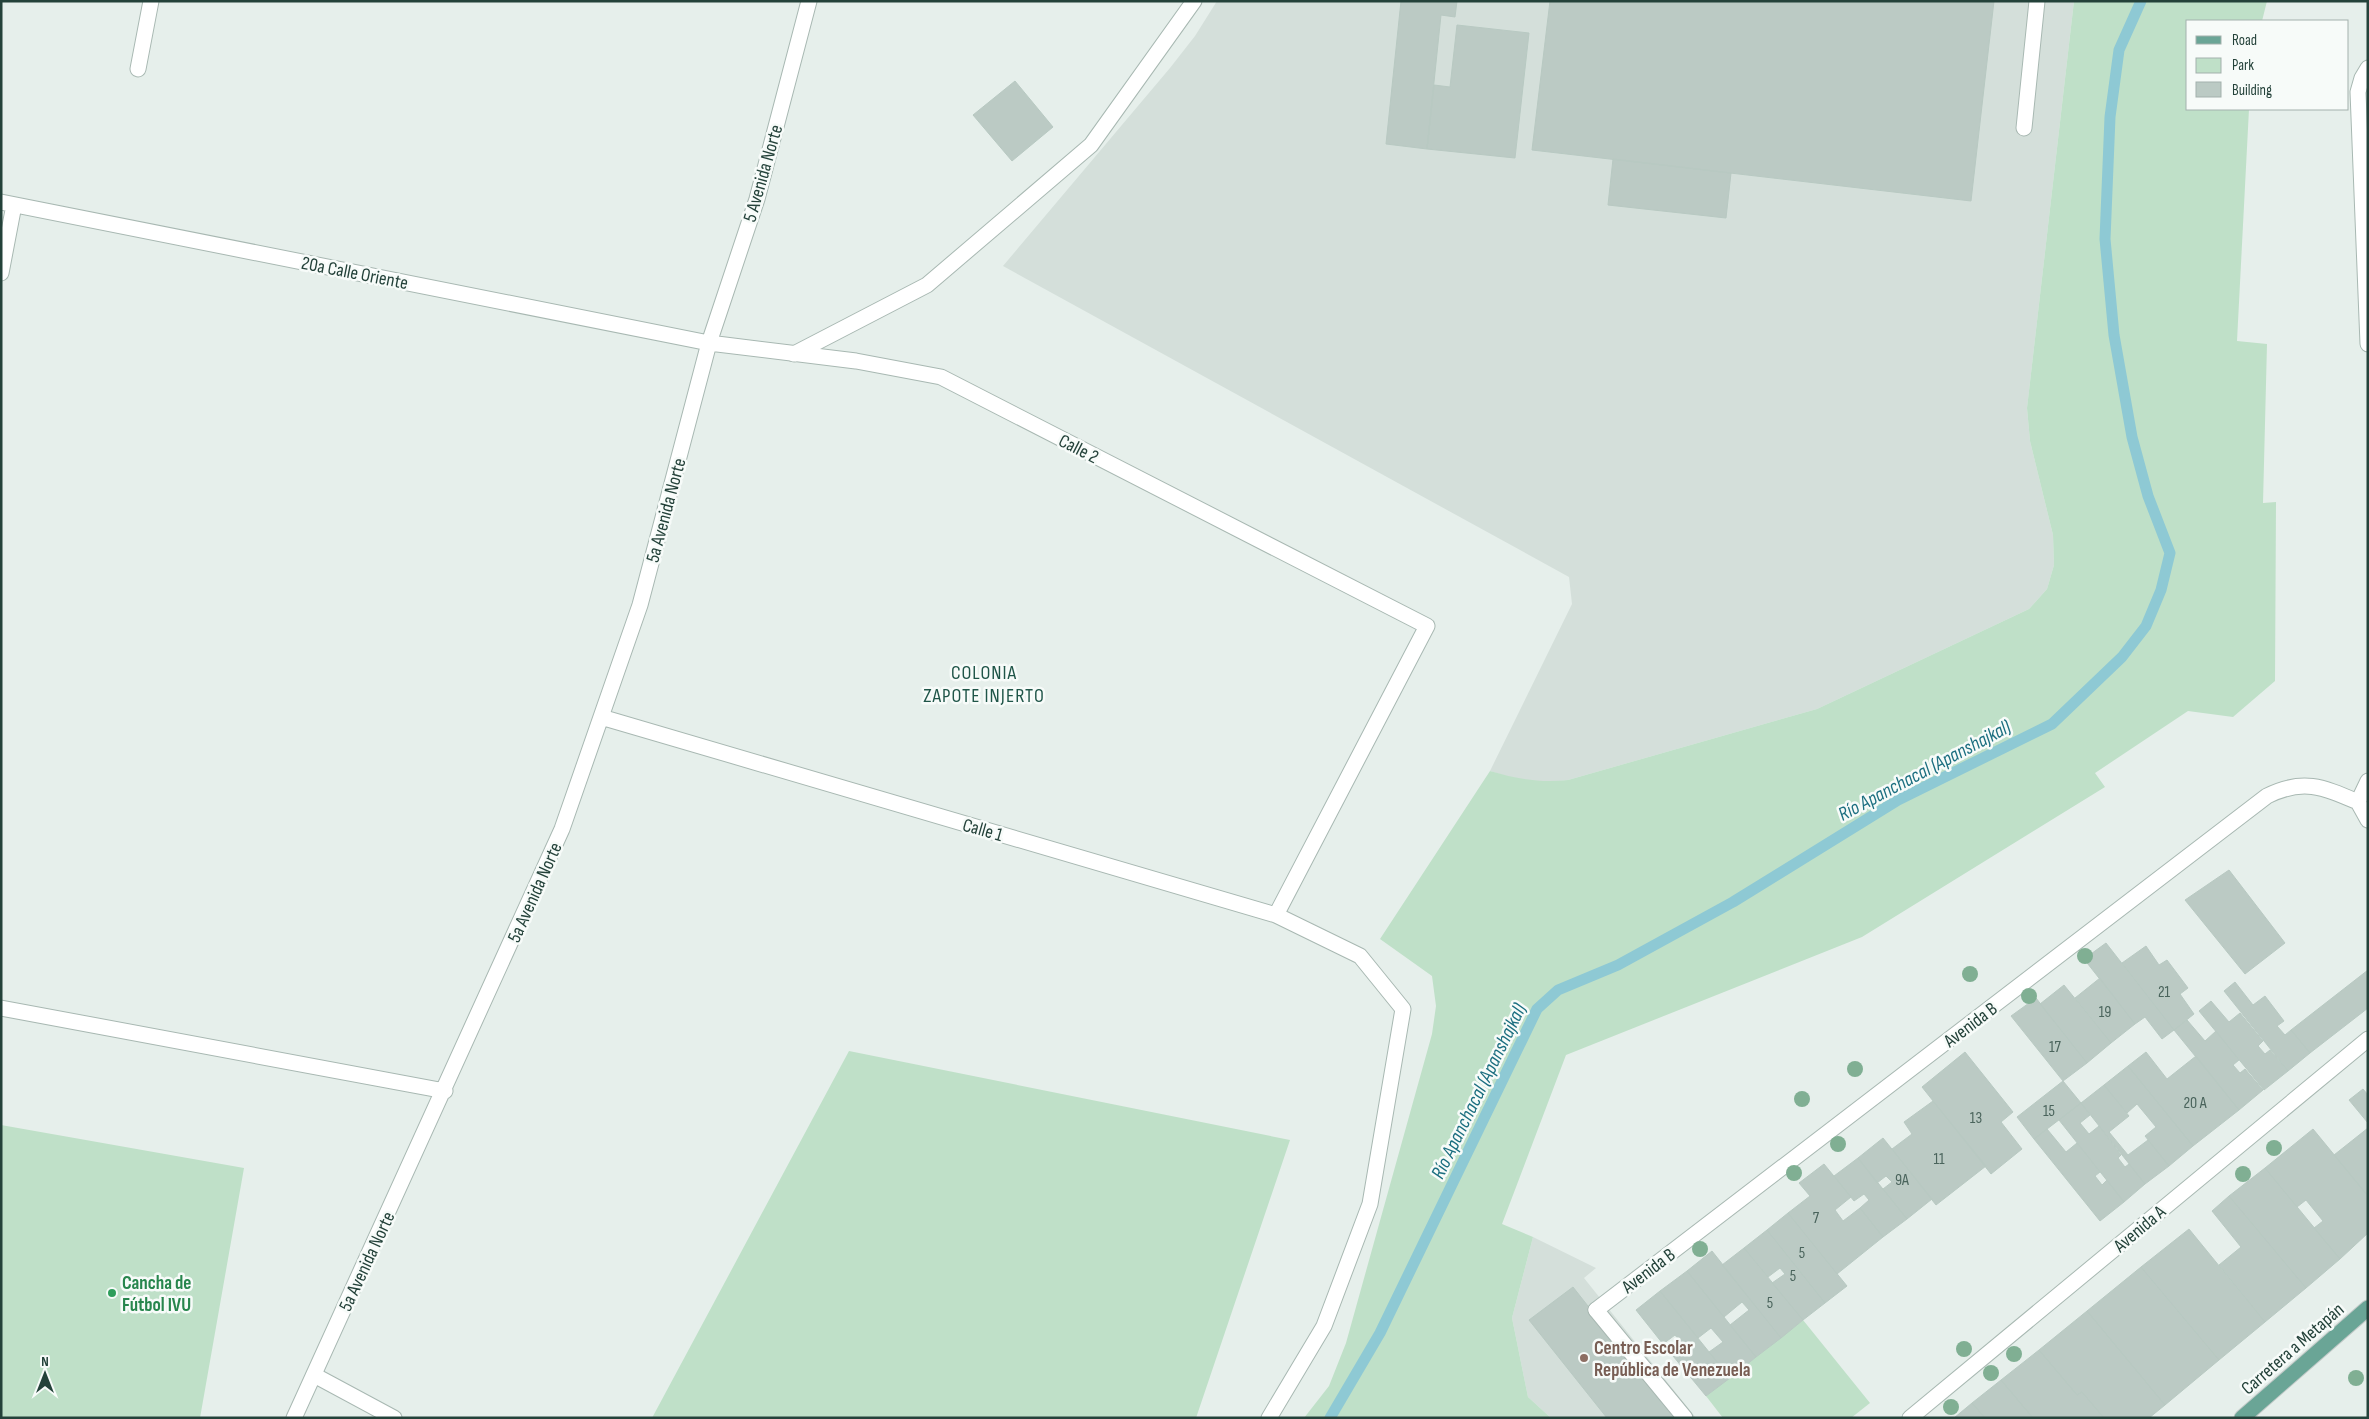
<svg xmlns="http://www.w3.org/2000/svg" width="2369" height="1419" font-family="'Sofia Sans Condensed',sans-serif">
<style>
.built{fill:#d4dfda}
.green{fill:#bfe0c8}
.lines{fill:none;stroke-linecap:round;stroke-linejoin:round}
.stream{stroke:#8ec9d4;stroke-width:11}
.building{fill:#bbcac4;stroke:#b8c9c2}
.lane-casing{stroke:#a8b8b2;stroke-width:17}
.street-casing{stroke:#a8b8b2;stroke-width:17}
.primary-casing{stroke:#c2cac8;stroke-width:17}
.lane{stroke:#fff;stroke-width:15}
.street{stroke:#fff;stroke-width:15}
.primary{stroke:#6aa596;stroke-width:15}
.tree{fill:#80af93}
.leisure-dot{fill:#2e9e5b;stroke:#f7fbf9;stroke-width:2}
.education-dot{fill:#8d6e63;stroke:#f7fbf9;stroke-width:2}
.labels{text-anchor:middle;stroke-width:5;stroke-linejoin:round;paint-order:stroke}
.number-label{font-size:16px;fill:#4a645c}
.street-label{font-size:19px;fill:#24423a;stroke:#f7fbf9}
.leisure-label{font-size:19px;font-weight:bold;fill:#27864d;stroke:#f7fbf9;text-anchor:start}
.education-label{font-size:19px;font-weight:bold;fill:#785e54;stroke:#f7fbf9;text-anchor:start}
.neighbourhood-label{font-size:20px;letter-spacing:1px;fill:#1f5548;stroke:#f7fbf9}
.water-label{font-size:20px;font-style:italic;fill:#1c6f80;stroke:#f7fbf9}
</style>
<rect width="100%" height="100%" fill="#e6efeb"/>
<path class="built" d="M 1217,1 L 2074,1 L 2027,408 L 2030,441 L 2053,535 L 2054,565 L 2047,589 L 2029,609 L 1817,709 L 1568,780 L 1542,783 L 1515,779 L 1490,771 L 1572,604 L 1569,577 L 1003,266 L 1170,68 L 1195,36 Z
M 1533,1237 L 1596,1268 L 1584,1278 L 1696,1418 L 1551,1418 L 1528,1397 L 1512,1318 Z"/>
<path class="green" d="M 2074,1 L 2267,1 L 2262,21 L 2188,21 L 2188,109 L 2249,109 L 2237,341 L 2267,344 L 2263,503 L 2276,502 L 2275,681 L 2233,717 L 2188,711 L 2095,773 L 2105,787 L 1862,937 L 1566,1055 L 1502,1224 L 1533,1237 L 1512,1318 L 1528,1397 L 1551,1418 L 1304,1418 L 1329,1386 L 1346,1343 L 1432,1034 L 1436,1006 L 1432,976 L 1380,939 L 1490,771 C 1517,779 1540,783 1568,780 L 1817,709 L 2029,609 L 2047,589 L 2054,565 L 2053,535 L 2030,441 L 2027,408 Z
M 849,1051 L 1290,1140 L 1196,1418 L 652,1418 Z
M 1,1125 L 244,1168 L 200,1418 L 1,1418 Z
M 1803,1320 L 1870,1403 L 1851,1418 L 1723,1418 L 1706,1396 Z"/>
<g class="lines">
<path class="stream" d="M 1330,1418 L 1380,1333 L 1537,1009 L 1558,990 L 1618,965 L 1733,902 L 1898,800 L 2052,724 L 2122,657 L 2146,626 L 2161,590 L 2170,553 L 2148,496 L 2132,437 L 2114,335 L 2105,239 L 2110,117 L 2119,50 L 2141,1"/>
</g>
<path class="building" d="M 1401,1 L 1457,1 L 1455,17 L 1441,15 L 1427,149 L 1386,144 Z
M 1550,1 L 1994,1 L 1971,201 L 1532,150 Z
M 1457,25 L 1529,33 L 1515,158 L 1427,149 L 1434,85 L 1450,87 Z
M 1015,81 L 1053,127 L 1012,161 L 973,115 Z
M 1613,159 L 1731,173 L 1726,218 L 1608,205 Z
M 2229,870 L 2285,943 L 2245,974 L 2185,900 Z
M 2106,943 L 2174,1030 L 2162,1039 L 2145,1017 L 2135,1024 L 2084,959 Z
M 2146,946 L 2159,965 L 2167,960 L 2188,988 L 2180,994 L 2194,1014 L 2174,1030 L 2122,963 Z
M 2368,970 L 2368,1008 L 2310,1053 L 2291,1030 Z
M 2100,978 L 2135,1024 L 2111,1043 L 2075,998 Z
M 2235,982 L 2253,1005 L 2265,996 L 2284,1021 L 2277,1026 L 2285,1035 L 2291,1030 L 2310,1053 L 2288,1071 L 2224,991 Z
M 2064,985 L 2111,1043 L 2087,1063 L 2040,1004 Z
M 2036,998 L 2087,1063 L 2063,1081 L 2011,1016 Z
M 2211,1001 L 2229,1022 L 2240,1013 L 2263,1041 L 2258,1046 L 2265,1054 L 2270,1050 L 2288,1071 L 2264,1090 L 2199,1011 Z
M 2187,1020 L 2205,1041 L 2216,1031 L 2239,1060 L 2233,1065 L 2240,1073 L 2245,1069 L 2263,1090 L 2239,1110 L 2174,1030 Z
M 1965,1052 L 2013,1112 L 2001,1122 L 2022,1149 L 1991,1174 L 1922,1087 Z
M 2146,1052 L 2167,1079 L 2196,1056 L 2239,1110 L 2193,1146 L 2128,1066 Z
M 2128,1066 L 2193,1146 L 2169,1166 L 2145,1136 L 2156,1127 L 2137,1104 L 2127,1113 L 2104,1085 Z
M 2063,1081 L 2081,1103 L 2034,1139 L 2017,1117 Z
M 2104,1085 L 2129,1116 L 2109,1132 L 2128,1155 L 2148,1140 L 2169,1166 L 2145,1184 L 2081,1103 Z
M 2363,1089 L 2368,1095 L 2368,1123 L 2349,1100 Z
M 1933,1101 L 1986,1166 L 1936,1205 L 1892,1149 L 1912,1134 L 1904,1122 Z
M 2081,1103 L 2090,1115 L 2080,1123 L 2089,1134 L 2099,1126 L 2121,1155 L 2118,1158 L 2125,1167 L 2129,1164 L 2145,1184 L 2124,1202 L 2059,1120 Z
M 2368,1128 L 2368,1196 L 2334,1155 Z
M 2047,1129 L 2066,1152 L 2077,1143 L 2100,1172 L 2095,1176 L 2102,1185 L 2107,1180 L 2124,1202 L 2100,1221 L 2034,1139 Z
M 2313,1129 L 2368,1196 L 2368,1233 L 2340,1259 L 2314,1228 L 2323,1221 L 2306,1200 L 2297,1207 L 2265,1168 Z
M 1883,1138 L 1932,1199 L 1907,1219 L 1883,1189 L 1892,1182 L 1886,1176 L 1877,1183 L 1858,1158 Z
M 1858,1158 L 1907,1219 L 1883,1237 L 1860,1208 L 1869,1200 L 1864,1194 L 1854,1201 L 1834,1176 Z
M 1824,1164 L 1851,1197 L 1835,1210 L 1843,1221 L 1860,1208 L 1883,1237 L 1837,1274 L 1788,1213 L 1810,1196 L 1799,1183 Z
M 2265,1168 L 2340,1259 L 2306,1288 L 2229,1196 Z
M 2229,1196 L 2306,1288 L 2265,1322 L 2219,1265 L 2241,1247 L 2212,1211 Z
M 1788,1213 L 1847,1286 L 1825,1303 L 1767,1230 Z
M 2189,1229 L 2265,1322 L 2219,1360 L 2141,1267 Z
M 1767,1230 L 1825,1303 L 1803,1320 L 1772,1283 L 1785,1274 L 1780,1268 L 1768,1277 L 1744,1248 Z
M 1744,1248 L 1803,1320 L 1781,1338 L 1722,1265 Z
M 1712,1251 L 1781,1338 L 1756,1357 L 1730,1325 L 1749,1310 L 1742,1302 L 1724,1317 L 1687,1271 Z
M 2141,1267 L 2219,1360 L 2165,1405 L 2087,1311 Z
M 1687,1271 L 1756,1357 L 1730,1378 L 1709,1352 L 1723,1342 L 1711,1328 L 1698,1338 L 1660,1291 Z
M 1573,1287 L 1676,1418 L 1607,1418 L 1529,1320 Z
M 1660,1291 L 1730,1378 L 1706,1396 L 1673,1356 L 1684,1346 L 1675,1335 L 1663,1344 L 1636,1310 Z
M 2087,1311 L 2165,1405 L 2149,1418 L 2104,1418 L 2082,1392 L 2077,1395 L 2039,1350 Z
M 2039,1350 L 2077,1395 L 2082,1392 L 2104,1418 L 2033,1418 L 2001,1380 Z
M 2001,1380 L 2033,1418 L 1985,1418 L 1972,1403 Z
M 1972,1403 L 1985,1418 L 1954,1418 Z"/>
<g class="lines">
<defs>
<path id="lane" d="M 138,69 L 151,1
M 2024,128 L 2037,1
M 794,354 L 927,285 L 1091,145 L 1194,1
M 1596,1310 L 1685,1418
M 314,1375 L 394,1418"/>
<path id="street" d="M 2368,68 L 2362,78 L 2358,92 L 2368,344
M 1,202 L 709,343 L 856,361 L 941,377 L 1427,626 L 1276,915
M 1,273 L 14,205
M 601,717 L 1276,915 L 1360,956 L 1403,1009 L 1370,1204 L 1324,1326 L 1269,1418
M 2358,802 L 2368,781
M 2358,802 L 2368,820
M 1,1008 L 445,1091
M 1596,1310 L 2267,796 C 2303,778 2323,787 2358,802
M 294,1418 L 562,829 L 640,605 L 709,343 L 757,199 L 809,1
M 1910,1418 L 2368,1039"/>
<path id="primary" d="M 2242,1418 L 2368,1308"/>
</defs>
<use href="#lane" class="lane-casing"/>
<use href="#street" class="street-casing"/>
<use href="#primary" class="primary-casing"/>
<use href="#lane" class="lane"/>
<use href="#street" class="street"/>
<use href="#primary" class="primary"/>
</g>
<g class="tree">
<circle cx="2085" cy="956" r="8"/>
<circle cx="1970" cy="974" r="8"/>
<circle cx="2029" cy="996" r="8"/>
<circle cx="1855" cy="1069" r="8"/>
<circle cx="1802" cy="1099" r="8"/>
<circle cx="1838" cy="1144" r="8"/>
<circle cx="2274" cy="1148" r="8"/>
<circle cx="1794" cy="1173" r="8"/>
<circle cx="2243" cy="1174" r="8"/>
<circle cx="1700" cy="1249" r="8"/>
<circle cx="1964" cy="1349" r="8"/>
<circle cx="2014" cy="1354" r="8"/>
<circle cx="1991" cy="1373" r="8"/>
<circle cx="2356" cy="1378" r="8"/>
<circle cx="1951" cy="1407" r="8"/>
</g>
<circle class="leisure-dot" cx="112" cy="1293" r="5"/>
<circle class="education-dot" cx="1584" cy="1358" r="5"/>
<g class="labels">
<g class="number-label">
<text x="2164" y="997">21</text>
<text x="2105" y="1017">19</text>
<text x="2055" y="1052">17</text>
<text x="2195" y="1108">20 A</text>
<text x="2049" y="1116">15</text>
<text x="1976" y="1123">13</text>
<text x="1939" y="1164">11</text>
<text x="1902" y="1185">9A</text>
<text x="1816" y="1223">7</text>
<text x="1802" y="1258">5</text>
<text x="1793" y="1281">5</text>
<text x="1770" y="1308">5</text>
</g>
<g class="street-label">
<text transform="translate(762 173) rotate(-74)" y="7">5 Avenida Norte</text>
<text transform="translate(355 272) rotate(11)" y="7">20a Calle Oriente</text>
<text transform="translate(1079 448) rotate(27)" y="7">Calle 2</text>
<text transform="translate(665 510) rotate(-75)" y="7">5a Avenida Norte</text>
<text transform="translate(983 829) rotate(16)" y="7">Calle 1</text>
<text transform="translate(534 892) rotate(-66)" y="7">5a Avenida Norte</text>
<text transform="translate(1970 1024) rotate(-37)" y="7">Avenida B</text>
<text transform="translate(2139 1228) rotate(-40)" y="7">Avenida A</text>
<text transform="translate(366 1261) rotate(-65)" y="7">5a Avenida Norte</text>
<text transform="translate(1648 1270) rotate(-37)" y="7">Avenida B</text>
<text transform="translate(2292 1348) rotate(-41)" y="7">Carretera a Metapán</text>
</g>
<g class="leisure-label">
<text x="122" y="1289">Cancha de<tspan x="122" dy="22">Fútbol IVU</tspan></text>
</g>
<g class="education-label">
<text x="1594" y="1354">Centro Escolar<tspan x="1594" dy="22">República de Venezuela</tspan></text>
</g>
<g class="neighbourhood-label">
<text x="984" y="679">COLONIA<tspan x="984" dy="23">ZAPOTE INJERTO</tspan></text>
</g>
<g class="water-label">
<text transform="translate(1924 770) rotate(-28)" y="7">Río Apanchacal (Apanshajkal)</text>
<text transform="translate(1478 1091) rotate(-64)" y="7">Río Apanchacal (Apanshajkal)</text>
</g>
</g>
<rect width="2369" height="1419" fill="none" stroke="#24423a" stroke-width="5"/>
<rect x="2186" y="20" width="162" height="90" fill="#f7fbf9" stroke="#a3b1ad"/>
<rect x="2196" y="36" width="25" height="8" fill="#6aa596" stroke="#a3b1ad"/>
<text x="2232" y="45" font-size="15" fill="#24423a">Road</text>
<rect x="2196" y="58" width="25" height="15" fill="#bfe0c8" stroke="#a3b1ad"/>
<text x="2232" y="70" font-size="15" fill="#24423a">Park</text>
<rect x="2196" y="82" width="25" height="15" fill="#bbcac4" stroke="#a3b1ad"/>
<text x="2232" y="95" font-size="15" fill="#24423a">Building</text>
<g transform="translate(45 1374)" stroke="#f7fbf9" stroke-width="4" paint-order="stroke">
<path d="M0-4L9 19L0 12L-9 19Z" fill="#24423a"/>
<text y="-8" font-size="14" font-weight="bold" text-anchor="middle" fill="#24423a">N</text>
</g>
</svg>
